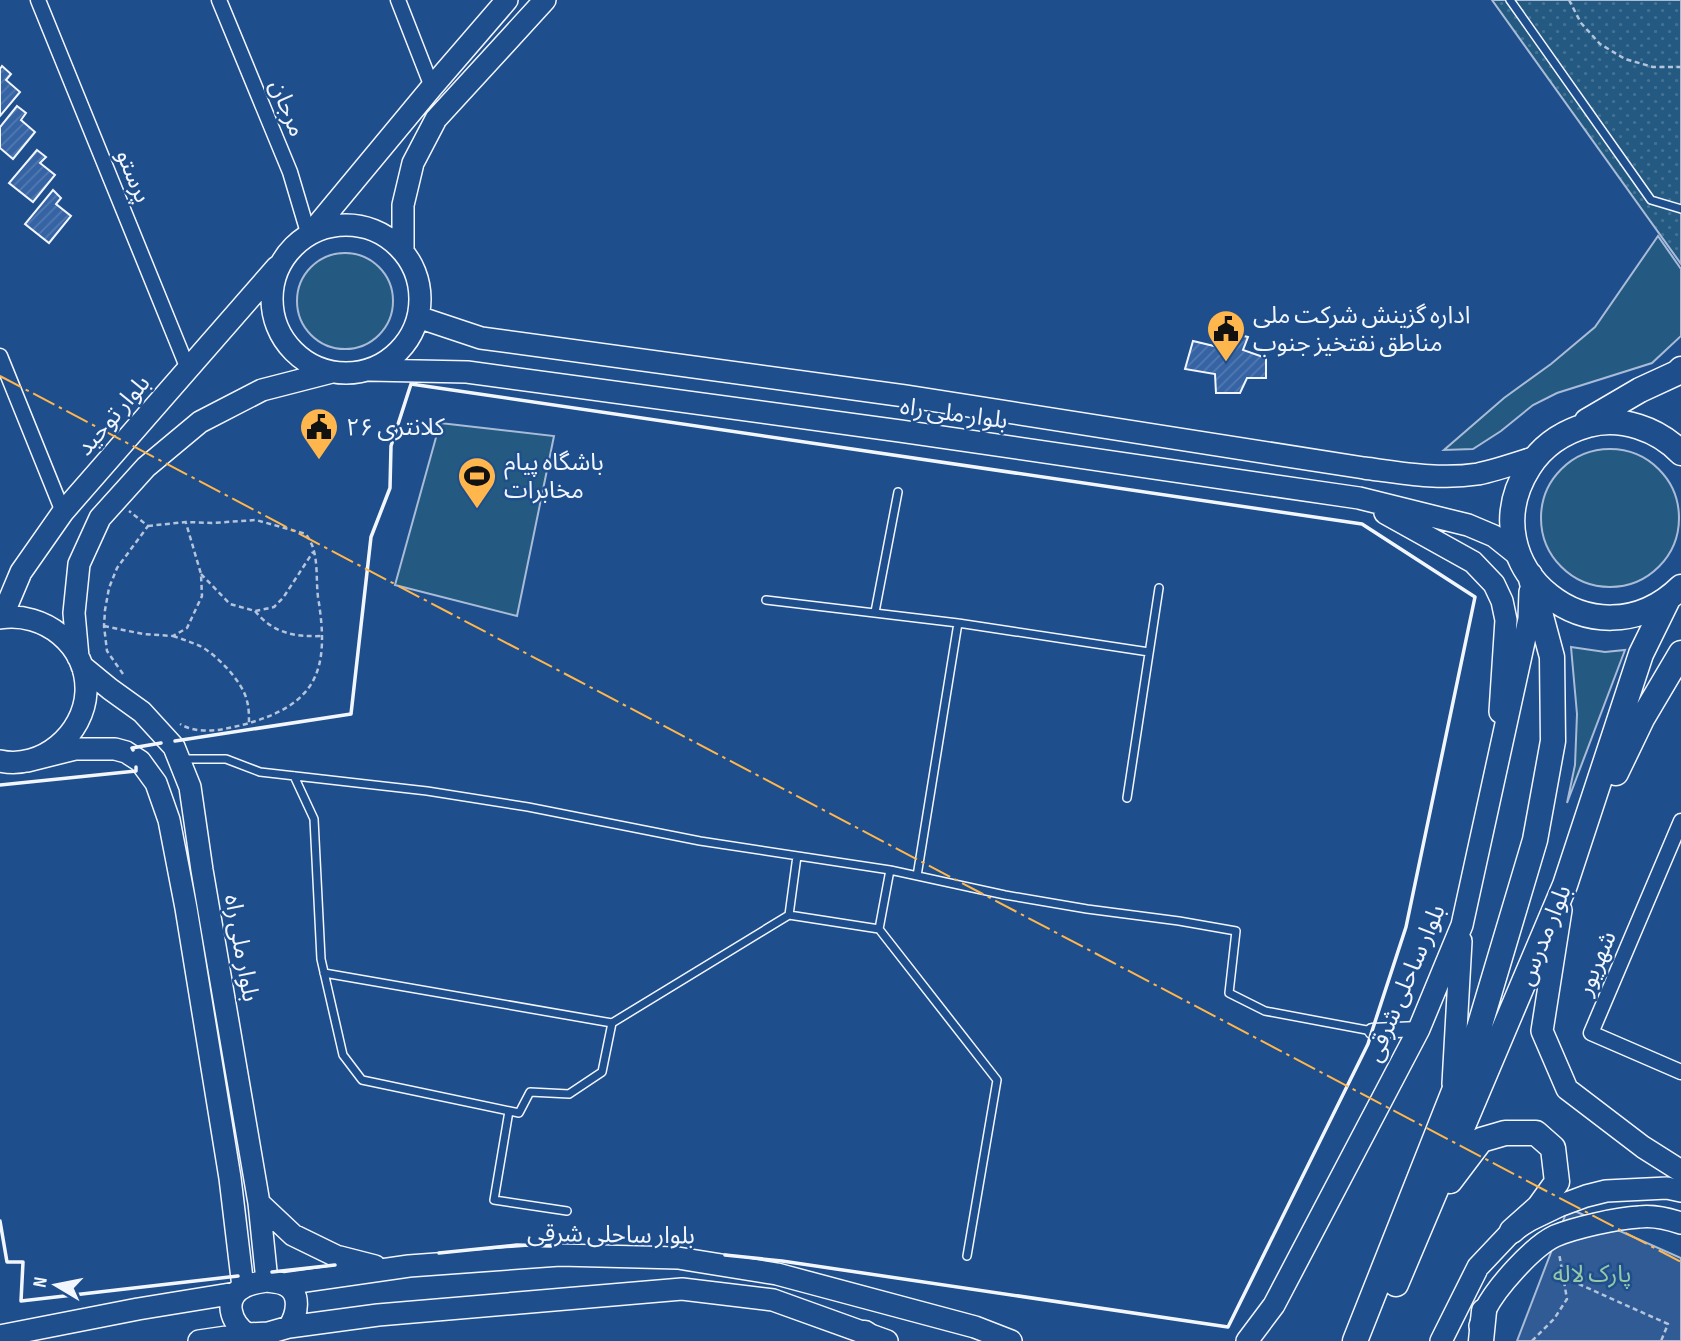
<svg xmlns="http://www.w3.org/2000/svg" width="1681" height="1341" font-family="'Sofia Sans Condensed','Noto Sans Arabic',sans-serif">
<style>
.grass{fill:#245a82;stroke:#a8bbd7;stroke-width:2}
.park{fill:url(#park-dots);stroke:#a8bbd7;stroke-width:2}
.parking{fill:#305b95;stroke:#a8bbd7;stroke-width:2}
.building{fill:url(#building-hatch);stroke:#f2f6ff;stroke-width:2}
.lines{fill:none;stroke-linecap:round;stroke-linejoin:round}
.service-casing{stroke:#f2f6ff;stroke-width:10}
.minor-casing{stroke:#f2f6ff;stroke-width:17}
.secondary-casing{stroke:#f2f6ff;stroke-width:24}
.trunk-casing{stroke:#f2f6ff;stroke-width:27}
.path{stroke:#b3c4dc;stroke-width:2.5;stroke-dasharray:5 3.5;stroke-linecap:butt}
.service{stroke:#1f4e8c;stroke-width:7}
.minor{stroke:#1f4e8c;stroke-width:14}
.secondary{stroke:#1f4e8c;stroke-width:21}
.trunk{stroke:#1f4e8c;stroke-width:24}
.wall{stroke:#f2f6ff;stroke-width:3.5}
.power{stroke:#ffb74d;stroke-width:2;stroke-dasharray:24 5 3.5 5;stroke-linecap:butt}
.labels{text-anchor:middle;stroke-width:5;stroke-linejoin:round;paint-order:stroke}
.street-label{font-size:24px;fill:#f2f6ff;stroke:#1f4e8c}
.poi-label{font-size:24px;fill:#f2f6ff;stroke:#1f4e8c;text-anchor:start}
.park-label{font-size:24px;fill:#97c8a6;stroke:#1f4e8c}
</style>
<defs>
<pattern id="park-dots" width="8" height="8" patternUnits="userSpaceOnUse" patternTransform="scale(1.75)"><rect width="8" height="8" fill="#245a82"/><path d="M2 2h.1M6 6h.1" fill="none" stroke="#447295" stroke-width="1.8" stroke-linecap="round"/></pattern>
<pattern id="building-hatch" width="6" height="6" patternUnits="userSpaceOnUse" patternTransform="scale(1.75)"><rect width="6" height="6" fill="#3563a3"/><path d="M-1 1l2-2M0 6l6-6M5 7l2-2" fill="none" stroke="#537ab1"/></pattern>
</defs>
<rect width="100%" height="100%" fill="#1f4e8c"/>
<path class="grass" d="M 1658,236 L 1681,269 L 1681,336 L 1652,363 L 1557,393 L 1533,405 L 1501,431 L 1473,449 L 1444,450 L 1504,398 L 1551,364 L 1595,327 Z
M297 301a48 48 0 1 1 96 0a48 48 0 1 1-96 0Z
M 440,423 L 554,436 L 517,616 L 395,585 Z
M1541 518a69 69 0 1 1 138 0a69 69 0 1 1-138 0Z
M 1571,647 L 1605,652 L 1625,650 L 1567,803 L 1575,765 L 1577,714 Z"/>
<path class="park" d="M 1492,0 L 1681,0 L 1681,264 Z"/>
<path class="parking" d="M 1568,1208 L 1681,1258 L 1681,1341 L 1517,1341 Z"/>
<path class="building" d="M 2,66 L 11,74 L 6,80 L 20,92 L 0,116 L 0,69 Z
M 17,106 L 26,113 L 21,120 L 35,132 L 13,159 L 0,148 L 0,127 Z
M 37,150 L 46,157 L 40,163 L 55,175 L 33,202 L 9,183 Z
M 53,190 L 61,198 L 56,204 L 71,216 L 49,243 L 25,224 Z
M 1218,330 L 1248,337 L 1243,350 L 1266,358 L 1266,378 L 1247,378 L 1240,393 L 1216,393 L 1215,374 L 1185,369 L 1193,341 L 1214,346 Z"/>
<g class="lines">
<defs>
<path id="service" d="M 1510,0 L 1651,200 L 1681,209
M 766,600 L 958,623 L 1149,652
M 875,612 L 898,492
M 183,759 L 226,759 L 260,772 L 427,791 L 528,807 L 700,841 L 890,870 L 1005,895 L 1087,909 L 1179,921 L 1236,931 L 1229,993 L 1265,1011 L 1372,1031
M 294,776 L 314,819 L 321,959 L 343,1055 L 362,1080 L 519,1113 L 530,1092 L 569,1094 L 602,1072 L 612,1023
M 1127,798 L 1159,588
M 917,876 L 958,623
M 789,915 L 797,856
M 879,929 L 890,870
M 324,973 L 612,1023 L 789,915 L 879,929 L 997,1080 L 967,1256
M 509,1111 L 494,1200 L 567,1211"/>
<path id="minor" d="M 38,0 L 188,369
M 219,0 L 290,172 L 309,236
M 398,0 L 432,87
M 0,356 L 63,512
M 1681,821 L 1591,1033 L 1681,1072
M 1372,1031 L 1419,1029"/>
<path id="secondary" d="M272 299a74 74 0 1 1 148 0a74 74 0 1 1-148 0Z
M 310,234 L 432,87 L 507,0
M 403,251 L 403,205 L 413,163 L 436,119 L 545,0
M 418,317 L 481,338 L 905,396 L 1364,468 C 1402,473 1440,480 1478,474 C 1497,470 1517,463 1536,457
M 369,370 L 467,372 L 900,431 L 1359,498 L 1468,525 L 1494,536 L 1519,556
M 1385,513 L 1473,562 L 1494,584 L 1502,601 L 1506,620 L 1500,712
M 2,617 L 21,572 L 63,512 L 277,267
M 0,618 C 44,611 88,645 86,692 C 84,734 42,770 0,761
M 78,657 L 74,613 L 79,564 L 100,518 L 146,467 L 200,422 L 262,390 L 332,372
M 82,666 L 110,689 L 142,712 L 174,747 L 190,787 L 202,870 L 259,1203 L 267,1281
M 27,761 L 75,749 L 115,749 L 126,752 L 140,761 L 156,783 L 169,820 L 186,908 L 230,1178 L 243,1287
M 1561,910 L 1542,1031 L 1567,1089 L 1643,1147 L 1681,1171
M 1453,1084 L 1461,941
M 259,1203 L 293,1235 L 336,1256 L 375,1266
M 267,1281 C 272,1282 280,1282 285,1285 C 302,1293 297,1315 289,1327 L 268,1333 L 247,1334 C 231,1323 222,1298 244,1287 C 251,1283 260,1282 267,1281 Z
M 284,1284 L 409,1266 L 560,1255 L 678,1258 L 777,1274 L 975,1327 L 1011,1341
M 1480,1326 C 1482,1321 1483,1315 1485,1310 C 1496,1288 1532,1247 1555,1236 C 1574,1228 1617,1218 1639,1217 C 1652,1215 1669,1219 1681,1223
M 289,1327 L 378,1315 L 682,1289 L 773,1300 L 887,1341
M 0,1336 L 138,1309 L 236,1293
M 199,1341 L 247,1334
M 1247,1341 L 1274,1305 L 1419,1029 L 1462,925 L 1529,619 L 1530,592
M 1441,1341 L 1478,1267 L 1512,1231 L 1530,1220 L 1559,1206 L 1586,1196 L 1606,1191 L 1667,1188 L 1681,1191"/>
<path id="trunk" d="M 1587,421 L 1640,390 L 1677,373 L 1681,369
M 1681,453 C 1658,429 1621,416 1588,425 C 1563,432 1543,445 1529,467 C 1466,566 1595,671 1681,587
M 1616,773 L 1642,719 L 1681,653
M 1450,1181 L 1481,1140 L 1505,1133 L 1536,1133 L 1553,1148 L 1557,1182 L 1539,1207 L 1512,1231
M 1396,1284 L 1565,885 L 1641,654 L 1668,599
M 865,1333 L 875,1341
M 1355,1341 L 1479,1028 L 1535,840 L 1553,741 L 1552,657 L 1530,575
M 1481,1341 L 1484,1311"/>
</defs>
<use href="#service" class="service-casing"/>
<use href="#minor" class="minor-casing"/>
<use href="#secondary" class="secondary-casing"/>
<use href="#trunk" class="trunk-casing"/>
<path class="path" d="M 1569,0 L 1581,23 L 1600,44 L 1625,59 L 1653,67 L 1681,67
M 148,526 L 186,522 L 212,523 L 256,520 L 306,534 C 309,539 312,544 313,548 C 318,563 316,581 318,597 C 330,670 318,705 242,725 C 222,730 199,735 180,724
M 201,574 L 230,604 L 255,611 L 274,607 L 283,598 L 313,552
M 255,611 C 273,633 294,637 321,636
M 104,626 L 143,634 L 173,636 L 187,628 L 202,596 L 201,574 L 186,523
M 173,636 C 182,639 191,642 200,646 C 217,655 243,682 247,701 C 249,708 249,716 249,723
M 123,674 L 107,651 L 104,626 L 105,610 L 109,588 L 117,568 L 148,526 L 129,511
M 1563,1277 L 1668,1324 L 1661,1341
M 1532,1341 L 1554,1319 L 1567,1299 L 1559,1253"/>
<use href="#service" class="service"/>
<use href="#minor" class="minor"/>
<use href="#secondary" class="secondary"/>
<use href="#trunk" class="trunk"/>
<path class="wall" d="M 175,741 L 351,714 L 371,537 L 390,488 L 391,446 L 411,384 L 1362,524 L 1475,597 L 1406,927 L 1372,1031 L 1368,1044 L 1228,1327 L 782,1261 L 725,1255
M 133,750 L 132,748 L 161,743
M 0,785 L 136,771 L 136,767
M 0,1221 L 7,1262 L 23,1262 L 21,1301 L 238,1276
M 439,1253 L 517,1245 L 551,1246
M 272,1272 L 335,1265"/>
<path class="power" d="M 0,376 L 1681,1262"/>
</g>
<defs>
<symbol id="civic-pin" viewBox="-11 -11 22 30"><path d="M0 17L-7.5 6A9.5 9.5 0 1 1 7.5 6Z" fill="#ffb74d" stroke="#1f4e8c"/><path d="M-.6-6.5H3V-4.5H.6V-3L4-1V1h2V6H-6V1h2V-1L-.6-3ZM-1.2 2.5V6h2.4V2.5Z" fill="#111"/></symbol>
<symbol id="stadium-pin" viewBox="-11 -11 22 30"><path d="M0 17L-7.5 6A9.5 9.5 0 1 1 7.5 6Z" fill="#ffb74d" stroke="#1f4e8c"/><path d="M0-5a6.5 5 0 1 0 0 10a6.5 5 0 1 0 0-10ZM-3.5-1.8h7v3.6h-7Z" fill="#111"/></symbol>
</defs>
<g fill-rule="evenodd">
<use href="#civic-pin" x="1204" y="307" width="44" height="60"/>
<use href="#civic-pin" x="297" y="405" width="44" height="60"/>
<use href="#stadium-pin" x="455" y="454" width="44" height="60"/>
</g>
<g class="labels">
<g class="street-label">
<text transform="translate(288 108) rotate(68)" y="8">مرجان</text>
<text transform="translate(134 176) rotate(68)" y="8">پرستو</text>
<text transform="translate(954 413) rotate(8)" y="8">بلوار ملی راه</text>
<text transform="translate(113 415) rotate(-49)" y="8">بلوار توحید</text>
<text transform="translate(1544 935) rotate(-68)" y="8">بلوار مدرس</text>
<text transform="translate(242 948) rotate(80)" y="8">بلوار ملی راه</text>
<text transform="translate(1596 963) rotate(-67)" y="8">شهریور</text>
<text transform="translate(1405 983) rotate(-67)" y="8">بلوار ساحلی شرقی</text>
<text transform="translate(611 1234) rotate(1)" y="8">بلوار ساحلی شرقی</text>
</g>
<g class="poi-label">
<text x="1253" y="323">اداره گزینش شرکت ملی<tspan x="1253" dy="28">مناطق نفتخیز جنوب</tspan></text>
<text x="346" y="435">کلانتری ۲۶</text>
<text x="504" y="470">باشگاه پیام<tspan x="504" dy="28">مخابرات</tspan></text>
</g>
<g class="park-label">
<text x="1592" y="1282">پارک لاله</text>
</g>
</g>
<g transform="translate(56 1285) rotate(280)" stroke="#1f4e8c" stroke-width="5" paint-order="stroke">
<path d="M0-5L12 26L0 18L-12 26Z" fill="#f2f6ff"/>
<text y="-10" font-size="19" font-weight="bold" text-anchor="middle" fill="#f2f6ff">N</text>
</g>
</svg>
